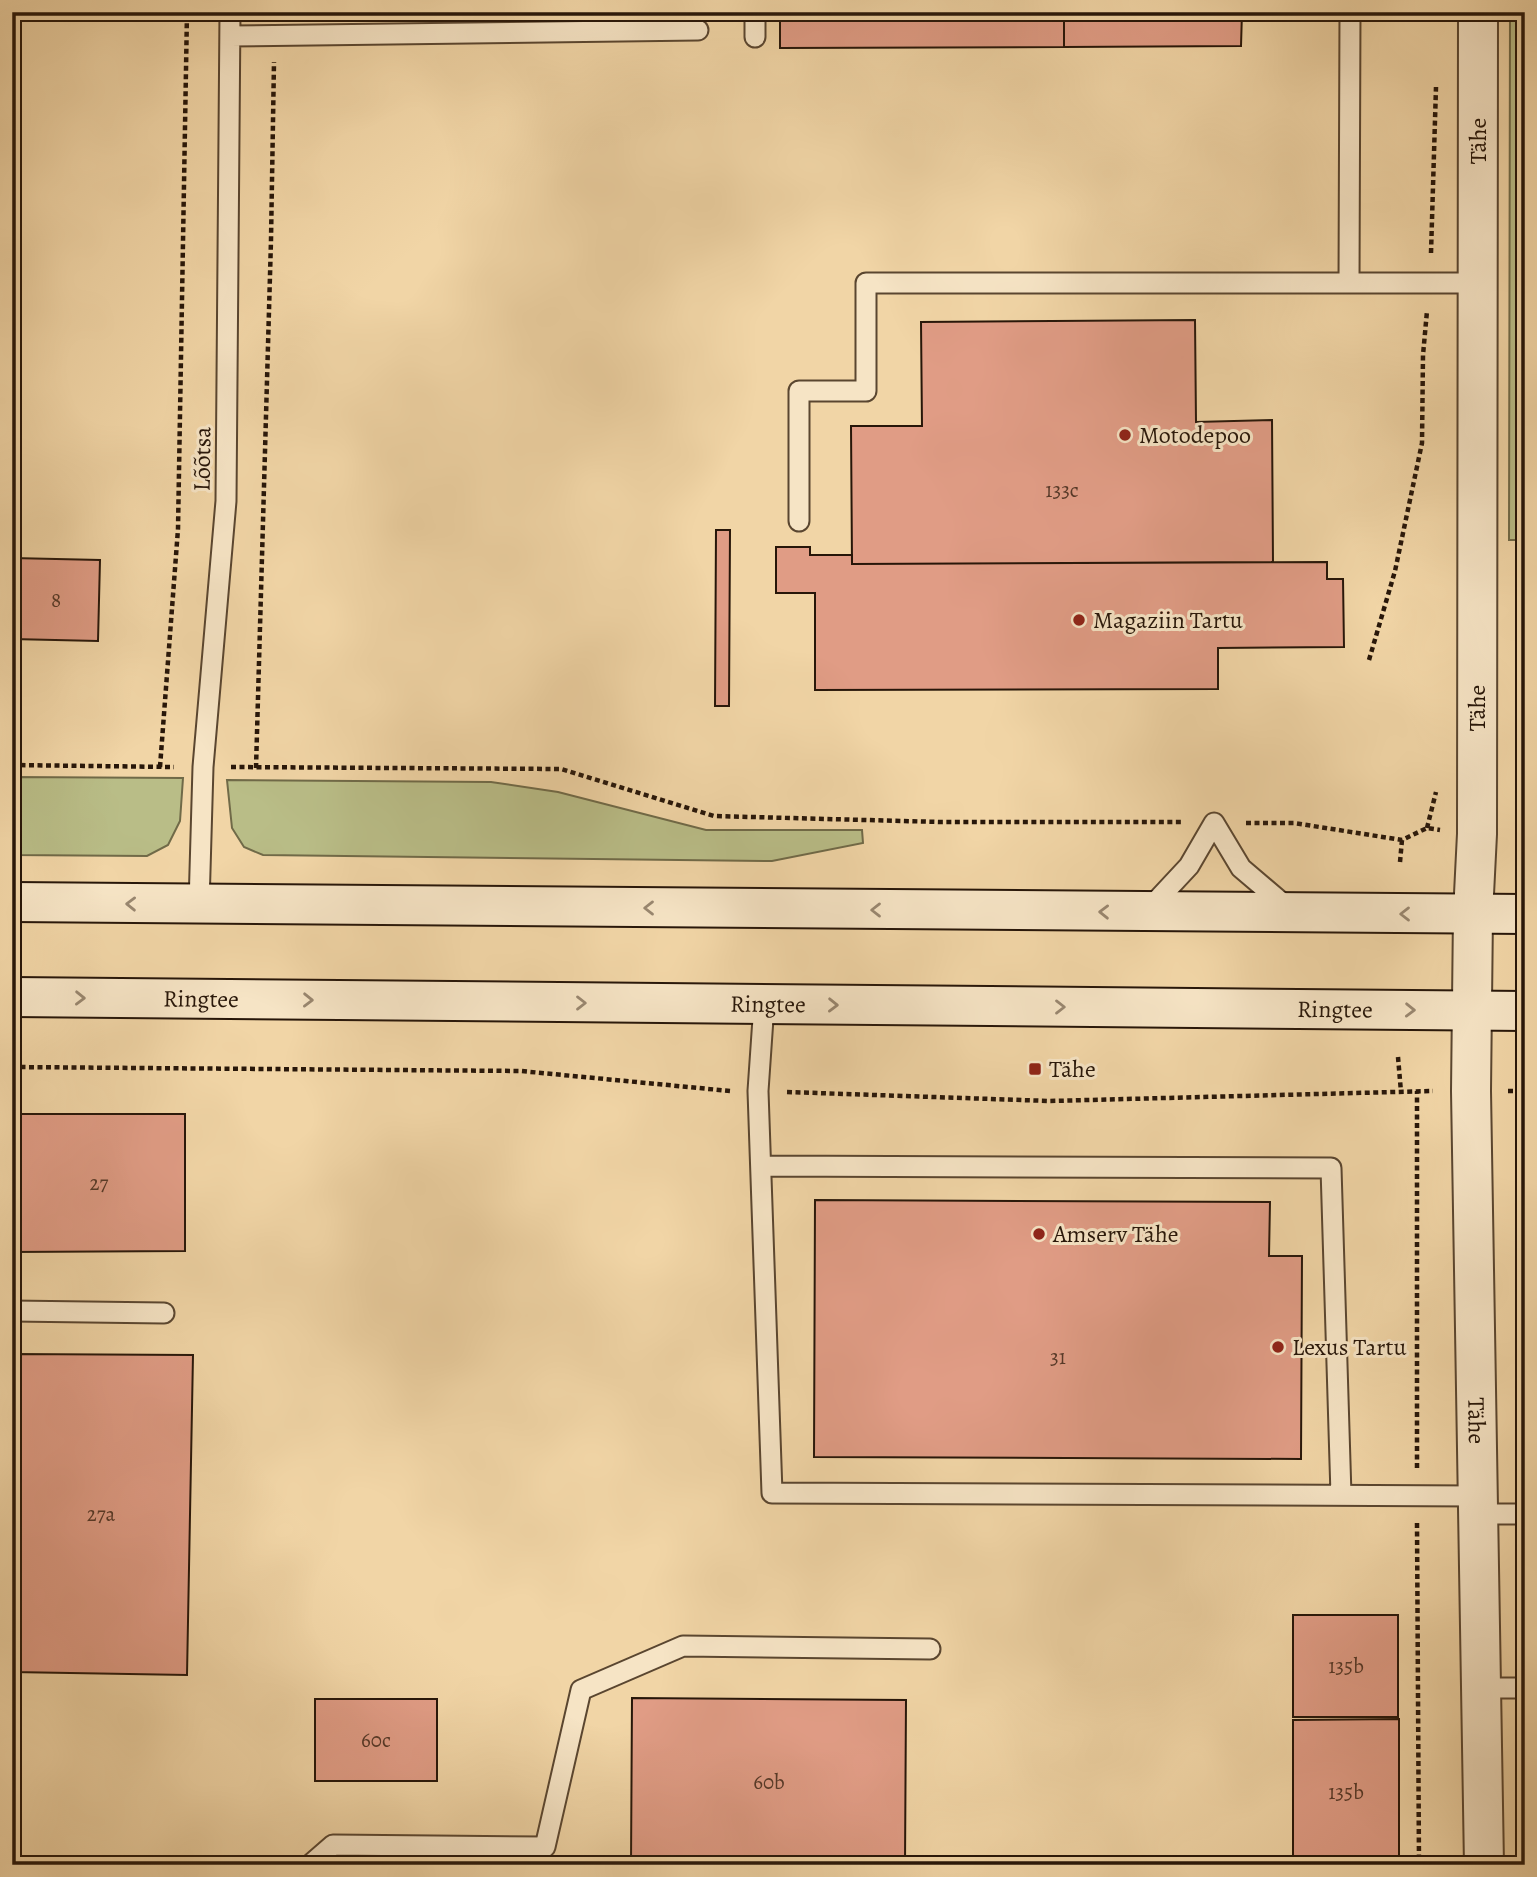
<svg xmlns="http://www.w3.org/2000/svg" width="1537" height="1877" font-family="Alegreya,serif">
<style>
.green{fill:#b9bd87;stroke:#706a48;stroke-width:2}
.building{fill:#e09c85;stroke:#271609;stroke-width:2}
.lines{fill:none;stroke-linecap:round;stroke-linejoin:round}
.service-casing{stroke:#5a4630;stroke-width:23}
.minor-casing{stroke:#5a4630;stroke-width:42}
.secondary-casing{stroke:#271609;stroke-width:42}
.path{stroke:#271609;stroke-width:4.5;stroke-dasharray:5 3.5;stroke-linecap:butt}
.service{stroke:#f6e4c5;stroke-width:19}
.minor{stroke:#f6e4c5;stroke-width:38}
.secondary{stroke:#f6e4c5;stroke-width:38}
.oneway{stroke:#998770}
.poi-dot{fill:#8f2418;stroke:#f6e4c5;stroke-width:2.5}
.labels{text-anchor:middle;stroke-width:6;stroke-linejoin:round;paint-order:stroke}
.number-label{font-size:21px;fill:#553828}
.street-label{font-size:24px;fill:#271609;stroke:#f6e4c5}
.poi-label{font-size:24px;fill:#271609;stroke:#f6e4c5;text-anchor:start}
</style>
<rect width="100%" height="100%" fill="#f1d5a6"/>
<filter id="stains"><feTurbulence type="fractalNoise" baseFrequency=".00286" numOctaves="4"/><feColorMatrix values="0 0 0 0 .2 0 0 0 0 .09 0 0 0 0 .02 0 0 0 .5 -.17"/></filter>
<radialGradient id="worn" r=".72"><stop offset=".6" stop-color="#630" stop-opacity="0"/><stop offset="1" stop-color="#630" stop-opacity=".3"/></radialGradient>
<path class="green" d="M 1510,12 L 1525,12 L 1525,540 L 1509,540 Z
M 12,777 L 183,778 L 180,821 L 168,845 L 147,856 L 12,855 Z
M 227,780 L 491,782 L 558,792 L 706,830 L 862,830 L 863,843 L 772,861 L 263,855 L 244,847 L 232,828 Z"/>
<path class="building" d="M 780,12 L 1064,12 L 1064,47 L 780,48 Z
M 1064,12 L 1242,12 L 1241,46 L 1064,47 Z
M 1195,320 L 1196,422 L 1272,420 L 1273,562 L 852,564 L 851,426 L 922,426 L 921,322 Z
M 716,530 L 730,530 L 729,706 L 715,706 Z
M 776,547 L 810,547 L 810,555 L 852,555 L 852,564 L 1327,562 L 1327,579 L 1343,579 L 1344,647 L 1218,648 L 1218,689 L 815,690 L 815,593 L 776,593 Z
M 12,558 L 100,560 L 98,641 L 12,639 Z
M 12,1114 L 185,1114 L 185,1251 L 12,1252 Z
M 815,1200 L 1270,1202 L 1269,1256 L 1302,1256 L 1301,1459 L 814,1457 Z
M 12,1354 L 193,1355 L 187,1675 L 12,1672 Z
M 1293,1615 L 1398,1615 L 1398,1717 L 1293,1717 Z
M 632,1698 L 906,1700 L 905,1865 L 631,1865 Z
M 315,1699 L 437,1699 L 437,1781 L 315,1781 Z
M 1399,1719 L 1399,1865 L 1293,1865 L 1293,1720 Z"/>
<g class="lines">
<defs>
<path id="service" d="M 230,36 L 698,30
M 755,37 L 755,12
M 1349,283 L 1350,12
M 799,521 L 799,391 L 866,391 L 866,283 L 1478,283
M 199,905 L 203,767 L 226,501 L 230,12
M 1148,910 L 1189,866 L 1214,823 L 1241,868 L 1288,908
M 764,1004 L 758,1091 L 772,1493 L 1478,1496
M 761,1166 L 1331,1168 L 1341,1495
M 12,1311 L 164,1313
M 1478,1514 L 1525,1514
M 1482,1688 L 1525,1688
M 310,1865 L 333,1845 L 545,1847 L 581,1690 L 683,1646 L 930,1649"/>
<g id="minor">
<path id="s1" d="M 1478,12 L 1477,834 L 1473,914 L 1471,1091 L 1484,1865"/>
</g>
<g id="secondary">
<path d="M 12,902 L 1525,914"/>
<path id="s2" d="M 12,997 L 1525,1011"/>
</g>
</defs>
<use href="#service" class="service-casing"/>
<use href="#minor" class="minor-casing"/>
<use href="#secondary" class="secondary-casing"/>
<path class="path" d="M 1431,253 L 1436,87
M 1369,660 L 1395,571 L 1422,443 L 1423,355 L 1427,311
M 12,765 L 174,767
M 160,767 L 178,529 L 187,12
M 231,767 L 561,769 L 714,816 L 941,822 L 1182,822
M 256,768 L 271,240 L 274,62
M 1246,823 L 1294,823 L 1402,840 L 1427,828 L 1440,830
M 1427,828 L 1436,792
M 1400,862 L 1402,840
M 1398,1057 L 1401,1092
M 12,1067 L 521,1071 L 730,1091
M 1508,1091 L 1525,1091
M 787,1092 L 1050,1101 L 1433,1091
M 1417,1468 L 1417,1091
M 1417,1523 L 1419,1865"/>
<use href="#service" class="service"/>
<use href="#minor" class="minor"/>
<use href="#secondary" class="secondary"/>
</g>
<defs><path id="oneway-chevron" d="M-2-3.5L2.5 0L-2 3.5" fill="none" stroke-width="1.6" stroke-linecap="round" stroke-linejoin="round" transform="scale(1.75)"/></defs>
<g class="oneway">
<use href="#oneway-chevron" transform="translate(131 904) rotate(-179)"/>
<use href="#oneway-chevron" transform="translate(649 908) rotate(-180)"/>
<use href="#oneway-chevron" transform="translate(876 910) rotate(-180)"/>
<use href="#oneway-chevron" transform="translate(1104 912) rotate(-179)"/>
<use href="#oneway-chevron" transform="translate(1405 914) rotate(-180)"/>
<use href="#oneway-chevron" transform="translate(80 998) rotate(1)"/>
<use href="#oneway-chevron" transform="translate(308 1000) rotate(1)"/>
<use href="#oneway-chevron" transform="translate(581 1003)"/>
<use href="#oneway-chevron" transform="translate(833 1005) rotate(1)"/>
<use href="#oneway-chevron" transform="translate(1060 1007)"/>
<use href="#oneway-chevron" transform="translate(1410 1010) rotate(1)"/>
</g>
<g class="poi-dot">
<circle cx="1125" cy="435" r="7"/>
<circle cx="1079" cy="620" r="7"/>
<rect x="1028" y="1062" width="14" height="14" rx="3.5"/>
<circle cx="1039" cy="1234" r="7"/>
<circle cx="1278" cy="1347" r="7"/>
</g>
<g class="labels">
<g class="number-label">
<text x="1062" y="497">133c</text>
<text x="56" y="607">8</text>
<text x="99" y="1190">27</text>
<text x="1058" y="1364">31</text>
<text x="101" y="1521">27a</text>
<text x="1346" y="1673">135b</text>
<text x="376" y="1747">60c</text>
<text x="769" y="1789">60b</text>
<text x="1346" y="1799">135b</text>
</g>
<g class="street-label">
<text transform="translate(1478 141) rotate(-90)" y="8">Tähe</text>
<text transform="translate(202 459) rotate(-89)" y="8">Lõõtsa</text>
<text transform="translate(1477 708) rotate(-90)" y="8">Tähe</text>
<text dy="8" stroke="none"><textPath href="#s2" startOffset="189">Ringtee</textPath></text>
<text dy="8" stroke="none"><textPath href="#s2" startOffset="756">Ringtee</textPath></text>
<text dy="8" stroke="none"><textPath href="#s2" startOffset="1323">Ringtee</textPath></text>
<text dy="8" stroke="none"><textPath href="#s1" startOffset="1409">Tähe</textPath></text>
</g>
<g class="poi-label">
<text x="1139" y="443">Motodepoo</text>
<text x="1093" y="628">Magaziin Tartu</text>
<text x="1049" y="1077">Tähe</text>
<text x="1053" y="1242">Amserv Tähe</text>
<text x="1292" y="1355">Lexus Tartu</text>
</g>
</g>
<rect width="1537" height="1877" fill="none" stroke="#f1d5a6" stroke-width="42"/>
<rect x="14" y="14" width="1509" height="1849" fill="none" stroke="#271609" stroke-width="3.5"/>
<rect x="21" y="21" width="1495" height="1835" fill="none" stroke="#271609" stroke-width="2"/>
<rect width="100%" height="100%" filter="url(#stains)"/>
<rect width="100%" height="100%" fill="url(#worn)"/>
</svg>
